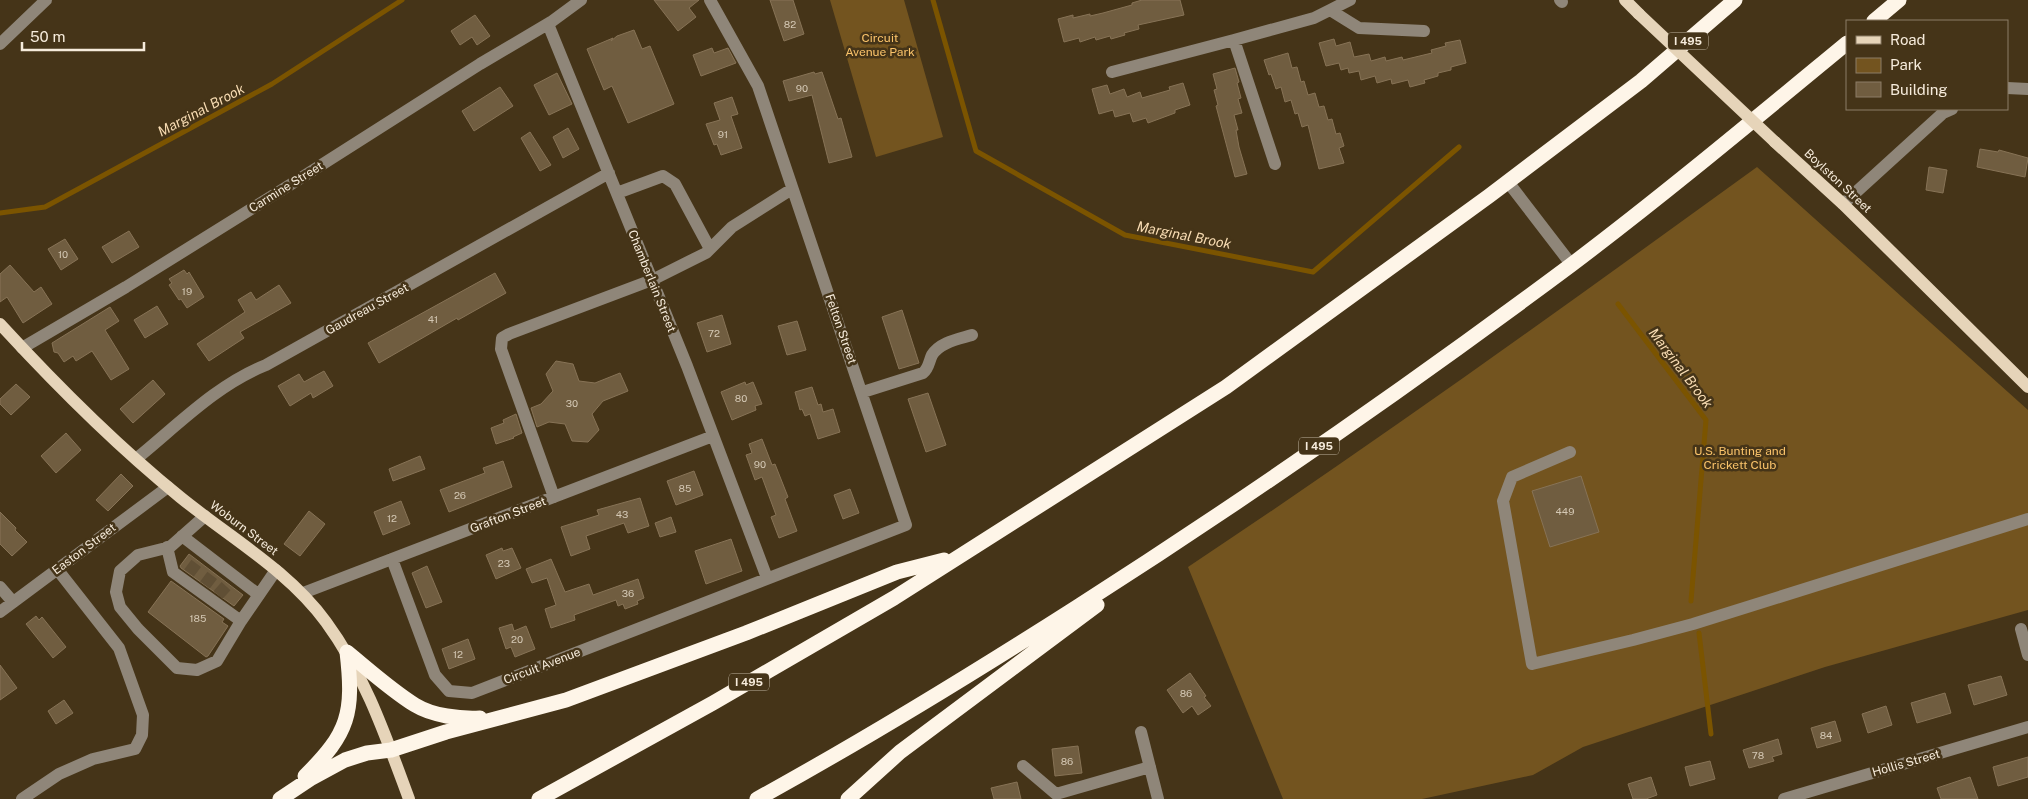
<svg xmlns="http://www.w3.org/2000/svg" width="2028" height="799" font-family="'Public Sans',sans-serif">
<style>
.green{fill:#73541f}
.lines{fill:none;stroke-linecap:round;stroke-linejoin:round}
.stream{stroke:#7b5400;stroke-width:5}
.building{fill:#705d40;stroke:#877356}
.minor-tunnel{stroke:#604f35;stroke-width:12;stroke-dasharray:12 6;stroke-linecap:butt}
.minor{stroke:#8f8679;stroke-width:12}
.major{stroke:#e6d4b9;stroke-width:12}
.highway{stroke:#fef5e8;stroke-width:15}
.major-bridge{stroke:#e6d4b9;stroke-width:12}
.labels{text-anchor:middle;stroke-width:5;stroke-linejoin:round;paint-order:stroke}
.number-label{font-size:10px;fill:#d4c8b4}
.shield{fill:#453418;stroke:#c1b4a0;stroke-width:1}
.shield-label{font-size:11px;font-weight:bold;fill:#f6ebdb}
.park-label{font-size:12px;fill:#fac36a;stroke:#453418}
.street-label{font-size:12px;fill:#f6ebdb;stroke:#453418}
.water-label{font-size:14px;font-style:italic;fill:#f8dcb3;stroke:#453418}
</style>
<rect width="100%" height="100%" fill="#453418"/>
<path class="green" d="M 830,0 L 904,0 L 943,137 L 876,157 Z
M 1757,167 L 2028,410 L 2028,610 L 1825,667 L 1583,747 L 1533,775 L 1422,799 L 1283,799 L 1188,567 C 1381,439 1569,303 1757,167 Z"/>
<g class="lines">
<path class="stream" d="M 933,0 L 976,151 L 1125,235 L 1313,272 L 1459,147
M 0,213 L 45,207 L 272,84 L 402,0
M 1618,304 L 1706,420 L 1691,601
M 1699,633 L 1711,734"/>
</g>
<path class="building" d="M 654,0 L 699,0 L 689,8 L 696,17 L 678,31 Z
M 770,0 L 793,0 L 804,34 L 784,41 Z
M 1142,0 L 1180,0 L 1184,15 L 1138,25 L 1139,29 L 1124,33 L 1125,35 L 1111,39 L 1110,36 L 1096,40 L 1095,37 L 1080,42 L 1079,38 L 1064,42 L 1058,19 L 1073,15 L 1073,18 L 1090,14 L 1090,16 L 1103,13 L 1132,5 L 1132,3 Z
M 475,15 L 490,36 L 477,45 L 472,37 L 460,45 L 451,31 Z
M 634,30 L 642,49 L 650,46 L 674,104 L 628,123 L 612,86 L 604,90 L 587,49 L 613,38 L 611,41 L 617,36 Z
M 1334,39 L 1336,46 L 1350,42 L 1354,57 L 1369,54 L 1371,61 L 1385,57 L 1386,61 L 1402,57 L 1403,60 L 1432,53 L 1431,50 L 1446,46 L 1445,43 L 1460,40 L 1466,63 L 1451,67 L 1451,70 L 1438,73 L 1438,76 L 1424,80 L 1425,83 L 1410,87 L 1408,80 L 1392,84 L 1391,79 L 1377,83 L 1375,76 L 1361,80 L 1359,71 L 1349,73 L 1348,68 L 1341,70 L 1339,63 L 1326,66 L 1319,43 Z
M 712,48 L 714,53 L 728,48 L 736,63 L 701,76 L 693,55 Z
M 1288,53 L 1292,68 L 1297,67 L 1301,82 L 1304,81 L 1308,95 L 1315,93 L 1319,107 L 1324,106 L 1328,120 L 1332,119 L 1336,134 L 1340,133 L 1344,146 L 1339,148 L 1344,163 L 1319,169 L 1308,125 L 1302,127 L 1298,113 L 1295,114 L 1291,100 L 1285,102 L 1281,87 L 1276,89 L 1271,74 L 1269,75 L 1264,60 Z
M 1235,68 L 1239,82 L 1237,83 L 1241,98 L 1238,99 L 1242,113 L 1234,115 L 1238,130 L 1236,130 L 1239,147 L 1247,174 L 1235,177 L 1216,106 L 1218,105 L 1214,90 L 1217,89 L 1213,74 Z
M 814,72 L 815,74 L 822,72 L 838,119 L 841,118 L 852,157 L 829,163 L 812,95 L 789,101 L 783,81 Z
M 557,73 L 572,104 L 549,115 L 534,85 Z
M 1183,83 L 1190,105 L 1175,110 L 1175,113 L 1148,123 L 1146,118 L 1133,122 L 1130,113 L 1115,117 L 1113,110 L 1099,114 L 1092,89 L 1107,85 L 1110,94 L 1124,89 L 1127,97 L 1140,92 L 1142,98 L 1170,90 L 1169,87 Z
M 500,87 L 513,106 L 474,131 L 462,111 Z
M 732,97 L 738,114 L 731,116 L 742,148 L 721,155 L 717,144 L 714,145 L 706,124 L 720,120 L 714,103 Z
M 568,128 L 579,149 L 563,158 L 553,137 Z
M 530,132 L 551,165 L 540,171 L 521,138 Z
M 1980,149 L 1998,152 L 1999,150 L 2028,158 L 2025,177 L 1977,167 Z
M 1929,167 L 1947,170 L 1943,193 L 1926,190 Z
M 129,231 L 139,247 L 112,263 L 102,247 Z
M 65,239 L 78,259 L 61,270 L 48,249 Z
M 10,265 L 34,292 L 41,287 L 52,304 L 23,323 L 7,297 L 0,302 L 0,274 Z
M 184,270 L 187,274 L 189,272 L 204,297 L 187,308 L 181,299 L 179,300 L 169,285 L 172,283 L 169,279 Z
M 495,273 L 506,293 L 458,320 L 457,318 L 379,363 L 368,343 Z
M 279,285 L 291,303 L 240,332 L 244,338 L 209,361 L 197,344 L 245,312 L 238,300 L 251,292 L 256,300 Z
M 157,306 L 168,324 L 145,338 L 134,320 Z
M 110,307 L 119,321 L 105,330 L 129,369 L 111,380 L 92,351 L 76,361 L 73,356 L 64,362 L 58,353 L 54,352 L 52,343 Z
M 902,310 L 919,363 L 899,369 L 882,317 Z
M 722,315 L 731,344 L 707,352 L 697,323 Z
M 797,321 L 806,350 L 787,355 L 778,326 Z
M 556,361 L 573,364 L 579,381 L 595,383 L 620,373 L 628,391 L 603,401 L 592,414 L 599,430 L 588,442 L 572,441 L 565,424 L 549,422 L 537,427 L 531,408 L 541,404 L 553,391 L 546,374 Z
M 324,371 L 333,386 L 313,398 L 311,393 L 290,406 L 278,386 L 299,374 L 304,382 Z
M 153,380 L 165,394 L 133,423 L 120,409 Z
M 745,382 L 746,385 L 753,382 L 762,404 L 755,406 L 756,410 L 732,420 L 721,392 Z
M 16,384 L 30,397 L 11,415 L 0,404 L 0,399 Z
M 812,387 L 818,405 L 821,404 L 823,412 L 833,409 L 840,432 L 818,439 L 810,414 L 805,416 L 802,409 L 800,410 L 795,392 Z
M 928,393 L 946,445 L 926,452 L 908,399 Z
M 516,414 L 522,433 L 513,437 L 514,438 L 496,444 L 491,428 L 504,423 L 503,420 Z
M 66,433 L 81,450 L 56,473 L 41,456 Z
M 762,439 L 772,465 L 775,464 L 788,497 L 785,499 L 797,531 L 779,538 L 771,517 L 776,515 L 762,477 L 755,480 L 746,455 L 752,453 L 749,444 Z
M 420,456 L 425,469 L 393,481 L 389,469 Z
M 503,461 L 512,487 L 449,512 L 440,490 L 485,473 L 483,468 Z
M 694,471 L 703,495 L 676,505 L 667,481 Z
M 121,474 L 133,486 L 108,511 L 96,500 Z
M 1581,476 L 1599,532 L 1550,547 L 1532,491 Z
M 850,489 L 859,513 L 843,519 L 834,495 Z
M 640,498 L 649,526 L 628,533 L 624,523 L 586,536 L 590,549 L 571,556 L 561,527 L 599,515 L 597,510 Z
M 401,501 L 410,524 L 383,535 L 374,512 Z
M 309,511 L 325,524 L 300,556 L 284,544 Z
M 0,512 L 16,528 L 15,530 L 27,542 L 12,556 L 0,544 Z
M 671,517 L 676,532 L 660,537 L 655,523 Z
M 731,539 L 742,571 L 706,584 L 695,551 Z
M 502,548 L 503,551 L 512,548 L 521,568 L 496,579 L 486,555 Z
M 189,554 L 243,595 L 234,606 L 181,568 L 180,566 Z
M 551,559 L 565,592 L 589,584 L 593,595 L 638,579 L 644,598 L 637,601 L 638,604 L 625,609 L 623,604 L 618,606 L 616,600 L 574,615 L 575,620 L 551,628 L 545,609 L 556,605 L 547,578 L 532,583 L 526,569 Z
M 427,566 L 442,602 L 426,608 L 412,573 Z
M 171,581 L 224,619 L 222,622 L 228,626 L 208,656 L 206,657 L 148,612 Z
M 36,616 L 39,620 L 42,617 L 66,647 L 53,658 L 26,624 Z
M 512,624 L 514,631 L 526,626 L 535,649 L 515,657 L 511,647 L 506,649 L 499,628 Z
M 468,639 L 475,659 L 449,669 L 442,649 Z
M 0,665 L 17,688 L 0,700 Z
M 1190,673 L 1206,696 L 1204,697 L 1211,706 L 1198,715 L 1192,706 L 1183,713 L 1167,690 Z
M 2001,676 L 2007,695 L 1974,705 L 1968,685 Z
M 1945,693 L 1951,713 L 1917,723 L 1911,703 Z
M 64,700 L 73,713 L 56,724 L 48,711 Z
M 1886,706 L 1892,725 L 1868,733 L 1862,714 Z
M 1835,721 L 1841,741 L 1817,748 L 1811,728 Z
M 1778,739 L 1782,754 L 1772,757 L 1774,761 L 1749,768 L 1743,750 Z
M 1078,746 L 1082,773 L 1055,776 L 1052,749 Z
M 2028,757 L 2028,777 L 1998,786 L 1993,767 Z
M 1710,761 L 1715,779 L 1690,786 L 1685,767 Z
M 1651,777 L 1657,795 L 1646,799 L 1633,799 L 1628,784 Z
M 1970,777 L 1978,799 L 1941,799 L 1937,788 Z
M 1017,782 L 1021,799 L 994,799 L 991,788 Z"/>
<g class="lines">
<path class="minor-tunnel" d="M 189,573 L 198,561
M 205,585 L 214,573
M 218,595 L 228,584"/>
<path class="minor" d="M 1560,0 L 1562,2
M 1330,10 L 1350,0
M 548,24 L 687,366 L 767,578
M 1234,40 L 1314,18 L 1330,10 L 1359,28 L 1424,31
M 0,44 L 46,0
M 1112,72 L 1234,40 L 1275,164
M 2007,88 L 2028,89
M 1508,182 L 1571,264
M 617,193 L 663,176 L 675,184 L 710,249
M 1843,204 L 1943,113 L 1952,109
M 22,348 L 126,287 L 293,183 L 480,64 L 551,22 L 581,0
M 863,392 L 923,373 C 929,368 929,361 932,355 C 940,342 959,339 972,335
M 1570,452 L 1512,477 L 1503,501 L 1532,664 L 1633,640 L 1693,624 L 2028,519
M 136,459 C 178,425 216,385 266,365 L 609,173
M 554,497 L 501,349 L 502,338 L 509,334 L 652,280 L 706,253 L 732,227 L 792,189
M 205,516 L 170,547 L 138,555 L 120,571 L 116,592 L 120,607 L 138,629 L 177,668 L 197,670 L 217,661 L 241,621 L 276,570
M 182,536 L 259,595
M 167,547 L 173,572 L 241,621
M 392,559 L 435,675 L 449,691 L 472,693 L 906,525 L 758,86 L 710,0
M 0,587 L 13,602
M 303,593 L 713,436
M 0,612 L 168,487
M 2021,629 L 2028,655
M 1141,732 L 1158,799
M 1023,766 L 1056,794 L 1150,767
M 22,799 L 59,774 L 93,759 L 135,749 L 142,735 L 143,715 L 119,648 L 57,569
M 1784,799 L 2028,727"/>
<path class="major" d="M 1625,0 L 1639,14
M 1775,142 L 1843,204 L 2028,387
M 0,324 C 56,385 116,445 180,497 C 229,537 288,570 326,622 C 365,675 386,737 409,799"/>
<path class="highway" d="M 1874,21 L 1899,0
M 347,652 C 369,670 391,690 415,705 C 433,716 460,719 480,718
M 305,776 C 349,733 354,713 347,652
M 280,799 L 310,779 L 345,760 L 367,753 L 391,750 L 446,732 L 566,700 L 746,633 L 897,572 L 944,560
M 539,799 L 713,703 L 894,598 L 1226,387 L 1489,196 L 1641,81 L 1735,0
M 757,799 C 866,739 972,674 1077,607 C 1246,499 1410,385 1571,265 C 1665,194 1756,118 1847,43
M 848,799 L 900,752 L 1097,605"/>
<path class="major-bridge" d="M 1639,14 L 1775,142"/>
</g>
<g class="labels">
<g class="number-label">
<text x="790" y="28">82</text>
<text x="802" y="92">90</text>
<text x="723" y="138">91</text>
<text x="63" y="258">10</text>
<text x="187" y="295">19</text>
<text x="433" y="323">41</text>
<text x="714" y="337">72</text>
<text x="741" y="402">80</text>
<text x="572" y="407">30</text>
<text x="760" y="468">90</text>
<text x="685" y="492">85</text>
<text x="460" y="499">26</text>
<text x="1565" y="515">449</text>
<text x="622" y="518">43</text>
<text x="392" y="522">12</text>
<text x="504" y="567">23</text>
<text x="628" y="597">36</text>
<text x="198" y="622">185</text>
<text x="517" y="643">20</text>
<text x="458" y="658">12</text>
<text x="1186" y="697">86</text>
<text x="1826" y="739">84</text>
<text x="1758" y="759">78</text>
<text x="1067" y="765">86</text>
</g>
<g class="shield">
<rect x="1668" y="32.5" width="40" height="17" rx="4"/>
<rect x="1299" y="437.5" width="40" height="17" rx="4"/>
<rect x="729" y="673.5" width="40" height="17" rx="4"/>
</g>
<g class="shield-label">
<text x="1688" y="45">I 495</text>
<text x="1319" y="450">I 495</text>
<text x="749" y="686">I 495</text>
</g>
<g class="park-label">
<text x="880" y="42">Circuit<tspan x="880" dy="14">Avenue Park</tspan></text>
<text x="1740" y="455">U.S. Bunting and<tspan x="1740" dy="14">Crickett Club</tspan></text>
</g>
<g class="street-label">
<text transform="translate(1838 181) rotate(43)" y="4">Boylston Street</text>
<text transform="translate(286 187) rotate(-32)" y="4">Carmine Street</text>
<text transform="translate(652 281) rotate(68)" y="4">Chamberlain Street</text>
<text transform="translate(367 309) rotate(-29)" y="4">Gaudreau Street</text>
<text transform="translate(841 329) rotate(71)" y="4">Felton Street</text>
<text transform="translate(508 515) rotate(-21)" y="4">Grafton Street</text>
<text transform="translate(244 528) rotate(37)" y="4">Woburn Street</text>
<text transform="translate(84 549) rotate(-37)" y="4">Easton Street</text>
<text transform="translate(542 666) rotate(-21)" y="4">Circuit Avenue</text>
<text transform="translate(1906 763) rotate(-16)" y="4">Hollis Street</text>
</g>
<g class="water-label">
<text transform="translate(201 110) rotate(-28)" y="5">Marginal Brook</text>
<text transform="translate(1184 235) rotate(11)" y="5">Marginal Brook</text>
<text transform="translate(1681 368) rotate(53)" y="5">Marginal Brook</text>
</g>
</g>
<rect x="1846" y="20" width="162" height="90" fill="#453418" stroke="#8c7d66"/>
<rect x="1856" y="36" width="25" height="8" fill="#e6d4b9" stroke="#8c7d66"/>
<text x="1890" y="45" font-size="15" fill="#f6ebdb">Road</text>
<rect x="1856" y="58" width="25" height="15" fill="#73541f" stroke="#8c7d66"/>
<text x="1890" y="70" font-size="15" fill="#f6ebdb">Park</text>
<rect x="1856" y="82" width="25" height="15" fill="#705d40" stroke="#8c7d66"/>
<text x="1890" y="95" font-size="15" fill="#f6ebdb">Building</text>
<path d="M22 42v8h122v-8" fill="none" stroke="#f6ebdb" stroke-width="2.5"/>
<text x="30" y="42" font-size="15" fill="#f6ebdb" stroke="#453418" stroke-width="4" paint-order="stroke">50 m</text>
</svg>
